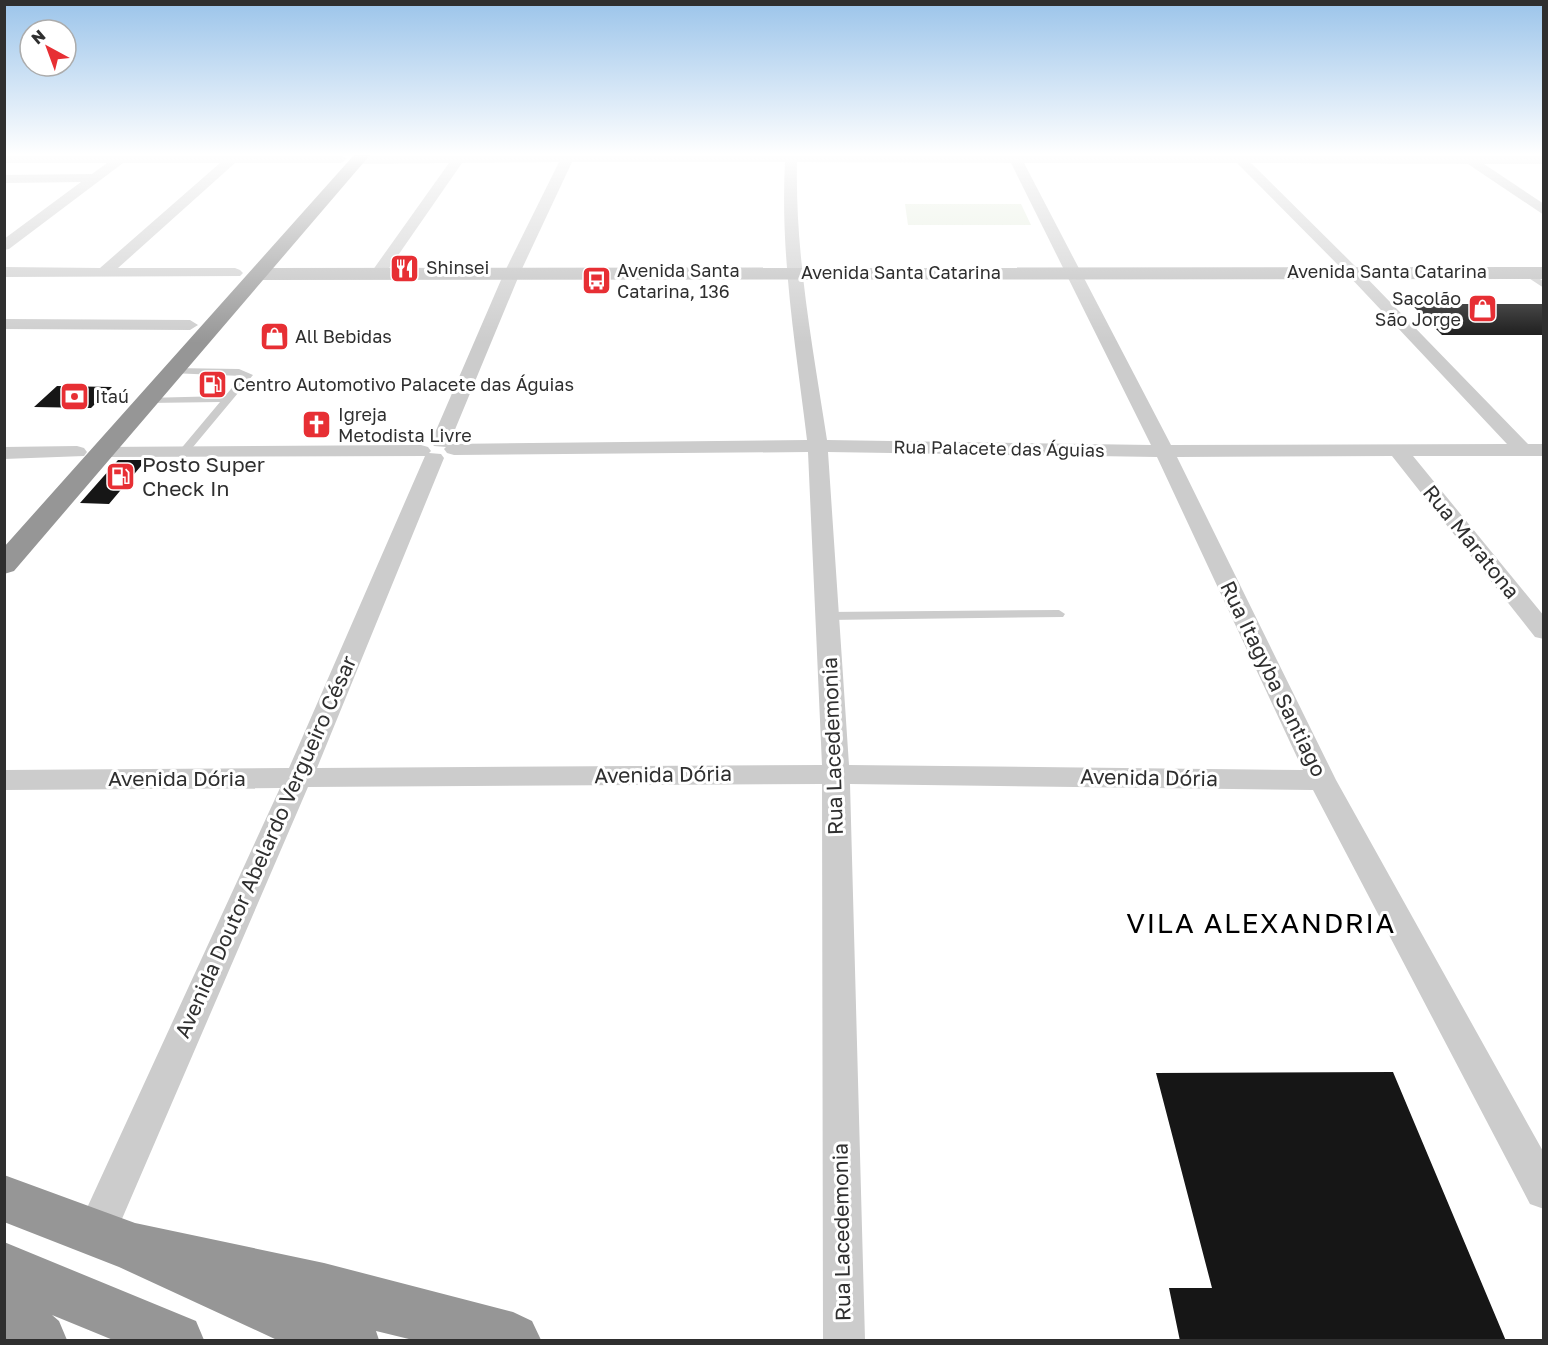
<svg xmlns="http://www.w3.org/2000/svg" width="1548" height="1345" font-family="'Golos Text',sans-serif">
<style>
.green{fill:#e4ecdc}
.building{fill:#161616}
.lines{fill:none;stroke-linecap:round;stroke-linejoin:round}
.lane{fill:#ccc;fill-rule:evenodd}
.street{fill:#ccc;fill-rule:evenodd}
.secondary{fill:#b9b9b9;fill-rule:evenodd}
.highway{fill:#969696;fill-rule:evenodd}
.labels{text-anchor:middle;stroke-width:6;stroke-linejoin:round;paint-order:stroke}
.far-poi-label{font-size:18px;fill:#2f2f2f;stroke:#fff;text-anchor:start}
.far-street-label{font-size:18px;fill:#2f2f2f;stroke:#fff}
.poi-label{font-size:21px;fill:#2f2f2f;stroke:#fff;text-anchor:start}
.street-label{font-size:21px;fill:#2f2f2f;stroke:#fff}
.near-quarter-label{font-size:28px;letter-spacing:1.5px;fill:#000;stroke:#fff}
</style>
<rect width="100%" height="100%" fill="#fff"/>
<path class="green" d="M 905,204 L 1021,204 L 1031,225 L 908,225 Z"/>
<path class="building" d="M 1411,304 L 1544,304 L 1544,335 L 1442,335 Z
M 57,386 L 112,387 L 91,408 L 34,407 Z
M 118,460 L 146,460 L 109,504 L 80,503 Z
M 1393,1072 L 1506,1341 L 1180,1341 L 1169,1288 L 1212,1288 L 1156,1073 Z"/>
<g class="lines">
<path class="lane" d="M 1524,271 L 1530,271 L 1544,282 L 1544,288 L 1524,275 Z
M 173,368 L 239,369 L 253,375 L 188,453 L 184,454 L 179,451 L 220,402 L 148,403 L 143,400 L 145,398 L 225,396 L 242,376 L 170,373 L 168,371 Z
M 1059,610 L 1065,614 L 1063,617 L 827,620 L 821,616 L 827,612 Z"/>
<path class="street" d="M 4,155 L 341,155 L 347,159 L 341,163 L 235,163 L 118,268 L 235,268 L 240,270 L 243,273 L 240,276 L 4,277 L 4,267 L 100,268 L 220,163 L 123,163 L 9,249 L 4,250 L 4,239 L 81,182 L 4,183 L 4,175 L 92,174 L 107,163 L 4,163 Z
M 527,155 L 1544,156 L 1544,164 L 1484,164 L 1544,204 L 1544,215 L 1468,164 L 1251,163 L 1359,270 L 1528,444 L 1544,444 L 1544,456 L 1413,456 L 1544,616 L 1544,639 L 1535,637 L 1392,456 L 1177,457 L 1336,780 L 1544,1153 L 1544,1209 L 1530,1204 L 1313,790 L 850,784 L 865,1340 L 823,1340 L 822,784 L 308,787 L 109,1249 L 95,1254 L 81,1249 L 75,1235 L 81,1221 L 280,788 L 4,790 L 4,770 L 289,768 L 425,456 L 104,457 L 97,455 L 94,451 L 97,447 L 421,445 L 428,447 L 431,451 L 429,453 L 441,454 L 444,458 L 317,768 L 822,765 L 808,452 L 454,455 L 447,453 L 444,449 L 446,447 L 434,446 L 431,442 L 504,273 L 559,162 L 462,163 L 383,277 L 378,279 L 370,274 L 449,163 L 357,164 L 351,160 L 357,156 ZM 572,162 L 785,162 C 780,256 796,348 807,440 L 449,444 L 520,273 ZM 797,162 L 1011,163 L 1151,445 L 827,440 C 813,348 795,256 797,162 ZM 1024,163 L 1237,163 L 1349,276 L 1507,444 L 1171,445 ZM 828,452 L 1157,457 L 1303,770 L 849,765 Z
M 4,319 L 190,320 L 198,325 L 190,330 L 4,329 Z
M 77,446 L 84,448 L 87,452 L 84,456 L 4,459 L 4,447 Z"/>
<path class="secondary" d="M 1544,267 L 1544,279 L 259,280 L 252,278 L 249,274 L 252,270 L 259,268 Z"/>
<path class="highway" d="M 354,155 L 370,155 L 14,571 L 4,574 L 4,547 Z
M 4,1175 L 135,1223 L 324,1263 L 513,1312 L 532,1321 L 541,1340 L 413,1340 L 376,1331 L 379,1340 L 277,1340 L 119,1267 L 4,1222 Z
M 4,1242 L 196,1321 L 204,1340 L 113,1340 L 52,1315 L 59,1321 L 67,1340 L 4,1340 Z"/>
</g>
<linearGradient id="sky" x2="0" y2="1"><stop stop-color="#9bc4ea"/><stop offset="0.45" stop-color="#fff"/><stop offset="1" stop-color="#fff" stop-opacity="0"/></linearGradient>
<rect width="1548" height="343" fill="url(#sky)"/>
<defs>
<symbol id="restaurant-square" viewBox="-11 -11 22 22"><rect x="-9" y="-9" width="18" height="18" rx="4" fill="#e72f34" stroke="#fff"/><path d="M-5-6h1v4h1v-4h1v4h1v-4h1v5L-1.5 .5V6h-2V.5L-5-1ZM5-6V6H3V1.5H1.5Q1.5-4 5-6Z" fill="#fff"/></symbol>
<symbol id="bus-square" viewBox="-11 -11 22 22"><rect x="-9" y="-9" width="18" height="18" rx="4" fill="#e72f34" stroke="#fff"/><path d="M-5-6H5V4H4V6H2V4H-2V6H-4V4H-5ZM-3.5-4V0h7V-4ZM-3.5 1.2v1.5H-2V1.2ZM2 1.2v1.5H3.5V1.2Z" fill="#fff"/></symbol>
<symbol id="shop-square" viewBox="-11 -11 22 22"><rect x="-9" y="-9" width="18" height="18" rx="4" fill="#e72f34" stroke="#fff"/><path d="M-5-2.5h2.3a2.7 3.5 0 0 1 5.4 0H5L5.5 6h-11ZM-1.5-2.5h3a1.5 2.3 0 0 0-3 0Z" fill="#fff"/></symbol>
<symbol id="fuel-square" viewBox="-11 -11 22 22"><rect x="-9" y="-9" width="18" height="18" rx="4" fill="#e72f34" stroke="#fff"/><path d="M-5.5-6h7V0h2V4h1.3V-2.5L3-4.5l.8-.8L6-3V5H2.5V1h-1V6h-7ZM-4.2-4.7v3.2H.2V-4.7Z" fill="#fff"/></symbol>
<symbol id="bank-square" viewBox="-11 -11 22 22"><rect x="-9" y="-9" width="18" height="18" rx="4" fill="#e72f34" stroke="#fff"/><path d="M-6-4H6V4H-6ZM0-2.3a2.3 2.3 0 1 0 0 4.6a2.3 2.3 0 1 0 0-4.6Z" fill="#fff"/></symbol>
<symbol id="church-square" viewBox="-11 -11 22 22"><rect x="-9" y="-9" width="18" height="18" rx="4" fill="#e72f34" stroke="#fff"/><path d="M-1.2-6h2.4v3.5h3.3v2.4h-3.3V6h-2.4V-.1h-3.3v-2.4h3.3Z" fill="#fff"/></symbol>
</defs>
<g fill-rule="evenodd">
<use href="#restaurant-square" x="388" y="252" width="33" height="33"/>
<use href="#bus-square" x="580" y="264" width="33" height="33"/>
<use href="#shop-square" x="1466" y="292" width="33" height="33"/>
<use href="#shop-square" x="258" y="320" width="33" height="33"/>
<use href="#fuel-square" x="196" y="368" width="33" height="33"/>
<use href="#bank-square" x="58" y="380" width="33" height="33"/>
<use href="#church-square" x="300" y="408" width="33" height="33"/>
<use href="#fuel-square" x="104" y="460" width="33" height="33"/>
</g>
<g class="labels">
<g class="far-poi-label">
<text x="426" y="274">Shinsei</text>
<text x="617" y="277">Avenida Santa<tspan x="617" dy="21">Catarina, 136</tspan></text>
<text x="1461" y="305" text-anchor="end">Sacolão<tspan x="1461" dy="21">São Jorge</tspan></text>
<text x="295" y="343">All Bebidas</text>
<text x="233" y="391">Centro Automotivo Palacete das Águias</text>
<text x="95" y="403">Itaú</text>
<text x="338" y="421">Igreja<tspan x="338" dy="21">Metodista Livre</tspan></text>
</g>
<g class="far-street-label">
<text x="1387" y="278">Avenida Santa Catarina</text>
<text x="901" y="279">Avenida Santa Catarina</text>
<text transform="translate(999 449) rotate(1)" y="6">Rua Palacete das Águias</text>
</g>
<g class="poi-label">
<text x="142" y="472">Posto Super<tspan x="142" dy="24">Check In</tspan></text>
</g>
<g class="street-label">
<text transform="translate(1471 542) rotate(51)" y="7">Rua Maratona</text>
<text transform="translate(1273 679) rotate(64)" y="7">Rua Itagyba Santiago</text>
<text transform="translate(833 746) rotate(-92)" y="7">Rua Lacedemonia</text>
<text transform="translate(663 775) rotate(-1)" y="7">Avenida Dória</text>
<text transform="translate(1149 778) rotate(1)" y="7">Avenida Dória</text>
<text x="177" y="786">Avenida Dória</text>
<text transform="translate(266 847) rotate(-66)" y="7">Avenida Doutor Abelardo Vergueiro César</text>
<text transform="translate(842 1232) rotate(-91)" y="7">Rua Lacedemonia</text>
</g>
<g class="near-quarter-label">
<text x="1261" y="933">VILA ALEXANDRIA</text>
</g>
</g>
<rect width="1548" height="1345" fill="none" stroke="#2f2f2f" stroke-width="12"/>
<g transform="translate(48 48) rotate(319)"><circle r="28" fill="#ffffff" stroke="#acacac" stroke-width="1.5"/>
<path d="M0-4.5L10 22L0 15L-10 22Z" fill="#e72f34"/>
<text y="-9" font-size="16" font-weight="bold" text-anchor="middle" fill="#2f2f2f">N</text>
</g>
</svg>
